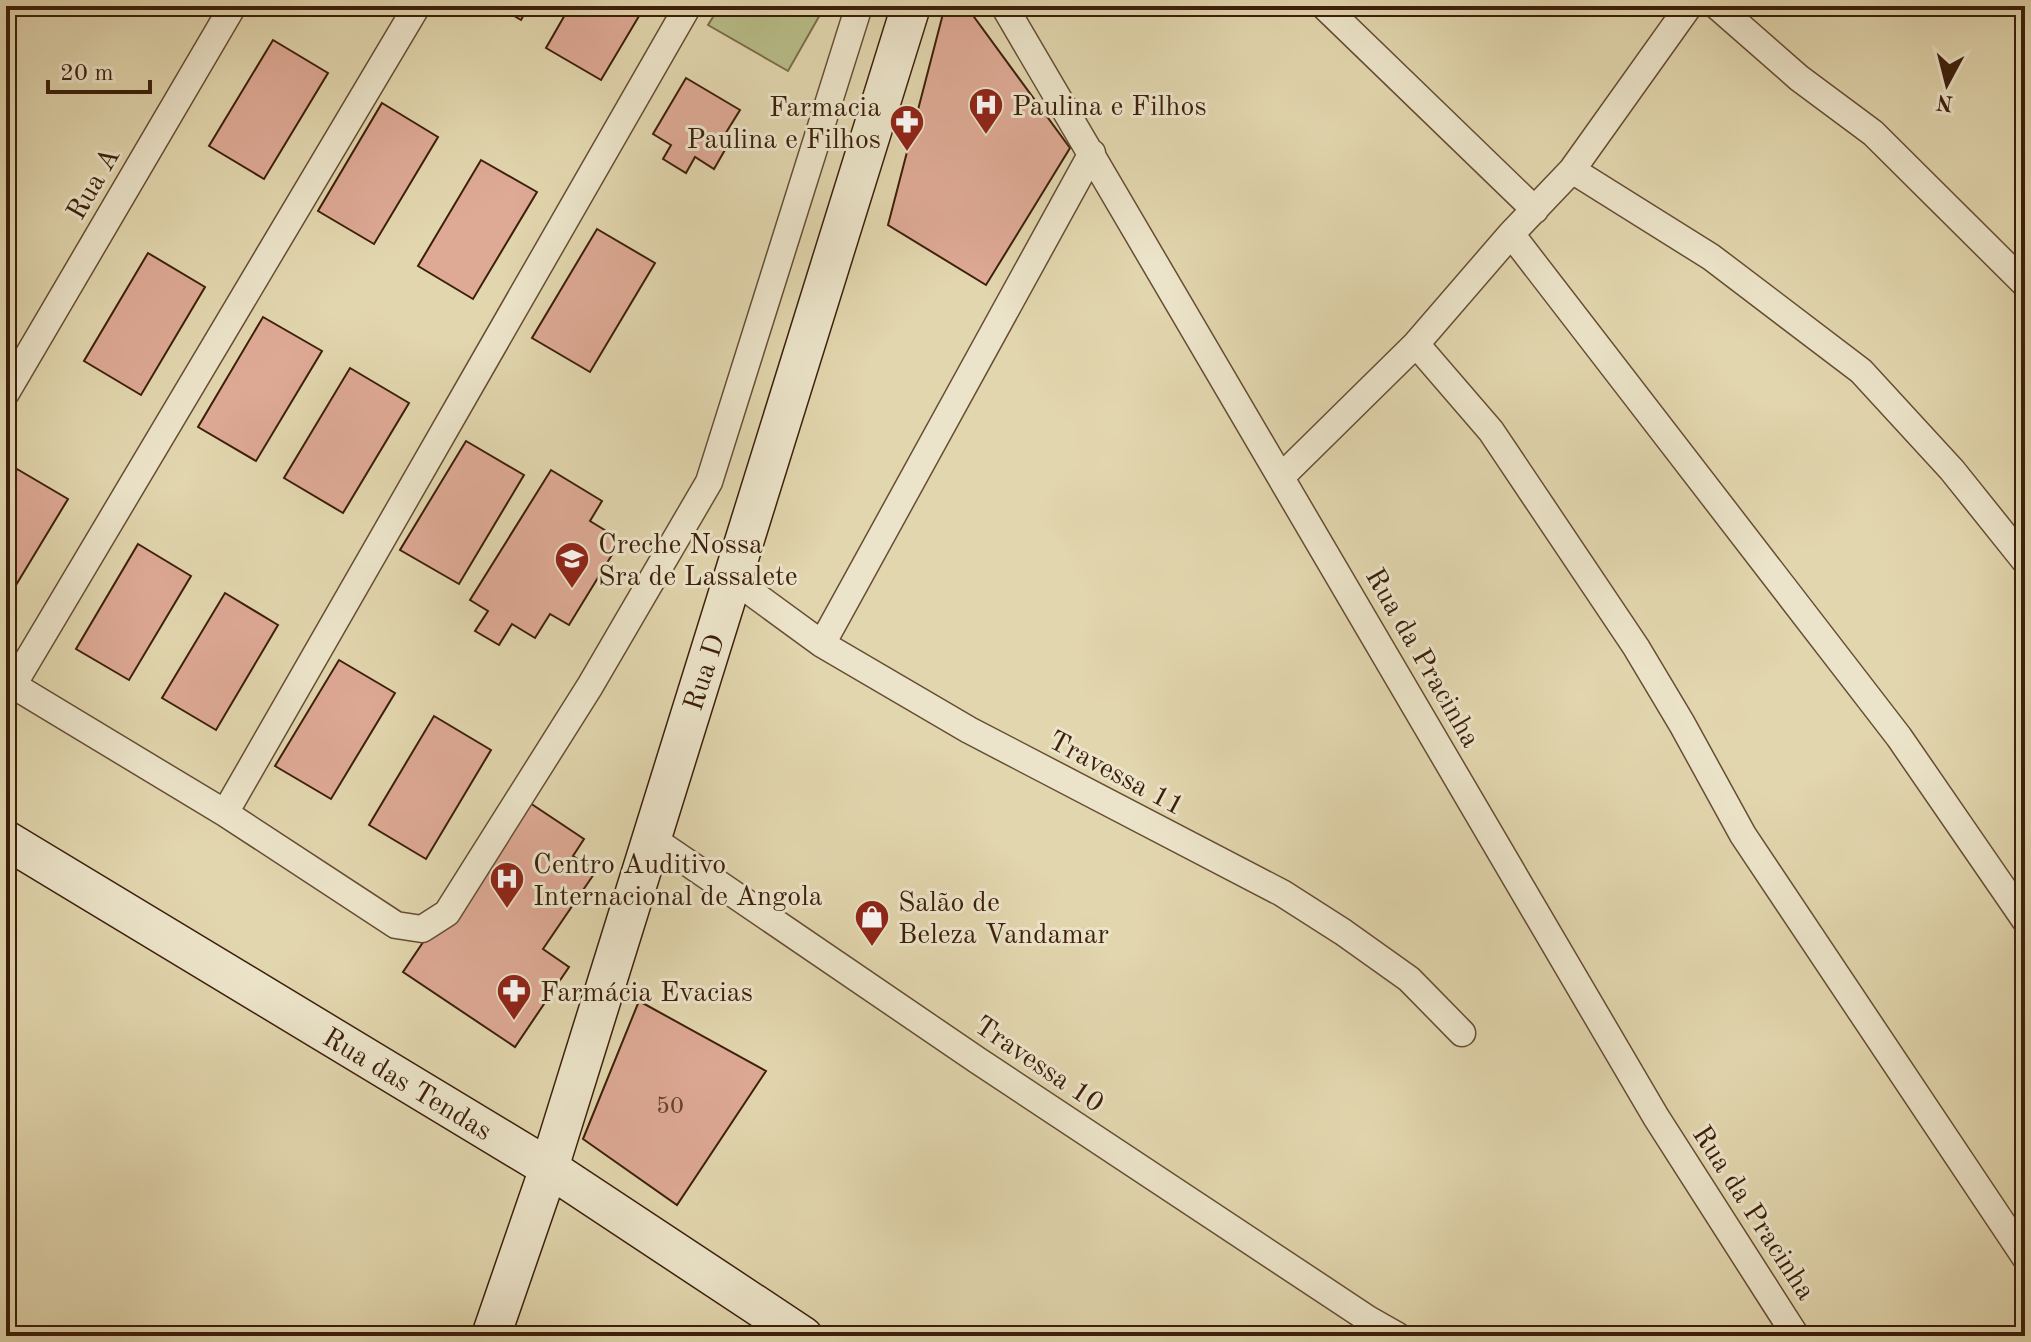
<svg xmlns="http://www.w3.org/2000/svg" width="2031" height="1342" font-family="'Old Standard TT',serif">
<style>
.green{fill:#b7bd88;stroke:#7a6e49;stroke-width:2}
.building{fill:#dea995;stroke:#3c1f0a;stroke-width:2}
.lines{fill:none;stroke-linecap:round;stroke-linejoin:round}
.street-casing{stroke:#664d33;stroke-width:29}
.secondary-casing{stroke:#3c1f0a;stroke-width:41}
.street{stroke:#ece4ca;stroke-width:26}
.secondary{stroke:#ece4ca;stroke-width:38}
.labels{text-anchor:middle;stroke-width:6;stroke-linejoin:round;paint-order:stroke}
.number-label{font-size:24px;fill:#64422d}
.poi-label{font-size:28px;fill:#3c1f0a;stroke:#ece4ca;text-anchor:start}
.street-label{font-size:28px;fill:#3c1f0a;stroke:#ece4ca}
</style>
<rect width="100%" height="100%" fill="#e2d6ae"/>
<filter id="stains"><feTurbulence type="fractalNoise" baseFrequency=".0025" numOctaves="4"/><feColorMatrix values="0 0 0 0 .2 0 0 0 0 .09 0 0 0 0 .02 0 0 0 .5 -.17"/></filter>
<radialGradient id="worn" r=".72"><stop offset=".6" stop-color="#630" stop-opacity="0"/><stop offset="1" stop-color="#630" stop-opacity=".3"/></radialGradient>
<path class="green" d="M 720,6 L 825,6 L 788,71 L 708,25 Z"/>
<path class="building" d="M 497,6 L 529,6 L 521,20 Z
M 570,6 L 645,6 L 601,80 L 546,48 Z
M 945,6 L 966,6 L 1070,148 L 986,285 L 888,225 Z
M 273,40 L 328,73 L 264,179 L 209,146 Z
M 686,78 L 740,110 L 719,144 L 726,148 L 714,169 L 695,157 L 686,173 L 663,159 L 671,145 L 653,134 Z
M 382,103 L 438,137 L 374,244 L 318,211 Z
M 481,160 L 537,192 L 473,299 L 418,266 Z
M 597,229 L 655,263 L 590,372 L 532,338 Z
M 148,253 L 205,287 L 141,395 L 84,361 Z
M 263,317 L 322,351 L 256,461 L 198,427 Z
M 350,368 L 409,403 L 343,513 L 284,478 Z
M 466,441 L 524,475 L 459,584 L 400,550 Z
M 17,469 L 68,499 L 7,600 L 6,487 Z
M 551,470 L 602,501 L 590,521 L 621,540 L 569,625 L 550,614 L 535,638 L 512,624 L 499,645 L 475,631 L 488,611 L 470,600 Z
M 138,544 L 191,576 L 129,680 L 76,649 Z
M 225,593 L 278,625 L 216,730 L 162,698 Z
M 339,660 L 395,693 L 331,799 L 275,766 Z
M 434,716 L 491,750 L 426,859 L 369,825 Z
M 521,797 L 584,839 L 573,856 L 596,871 L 543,949 L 569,967 L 515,1047 L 403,972 Z
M 639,1001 L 766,1071 L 677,1205 L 583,1139 Z"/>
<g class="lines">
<defs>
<path id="street" d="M 1004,6 L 1656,1117 L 1796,1336
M 1324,6 L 1535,210
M 1717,6 L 1799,78 L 1873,133 L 2025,284
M 1572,170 L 1711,257 L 1861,371 L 1952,470 L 2025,561
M 1511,234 L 1899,737 L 2025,920
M 1416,344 L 1491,431 L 1636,647 L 1682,724 L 1743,835 L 2025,1257
M 6,393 L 233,6
M 1281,477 L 1416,344 L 1511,234 L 1572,170 L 1689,6
M 733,579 L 822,644 L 969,730 L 1282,893 L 1343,932 L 1409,979 L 1462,1033
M 822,644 L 1092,153
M 6,681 L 225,813 L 396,925 L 422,929 L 447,913 L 590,686 L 709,482 L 859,6
M 13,685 L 417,6
M 225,813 L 688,6
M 650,837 L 977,1060 L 1368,1319 L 1398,1336"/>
<path id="secondary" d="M 6,840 L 549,1168 L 803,1336
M 491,1336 L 549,1168 L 911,6"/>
</defs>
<use href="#street" class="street-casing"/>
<use href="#secondary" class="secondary-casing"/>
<use href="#street" class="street"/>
<use href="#secondary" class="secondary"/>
</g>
<defs>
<symbol id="hospital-pin" viewBox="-11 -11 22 30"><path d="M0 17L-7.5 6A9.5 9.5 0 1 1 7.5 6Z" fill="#8f2418" stroke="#ece4ca"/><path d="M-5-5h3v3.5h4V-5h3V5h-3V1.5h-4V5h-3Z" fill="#fff"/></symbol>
<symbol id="pharmacy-pin" viewBox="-11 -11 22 30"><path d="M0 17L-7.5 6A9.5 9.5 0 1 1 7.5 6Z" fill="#8f2418" stroke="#ece4ca"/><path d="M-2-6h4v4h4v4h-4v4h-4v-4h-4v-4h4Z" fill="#fff"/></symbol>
<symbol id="school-pin" viewBox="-11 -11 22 30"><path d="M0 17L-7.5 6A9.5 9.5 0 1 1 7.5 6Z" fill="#8f2418" stroke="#ece4ca"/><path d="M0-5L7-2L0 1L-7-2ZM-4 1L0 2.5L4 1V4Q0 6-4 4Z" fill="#fff"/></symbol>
<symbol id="shop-pin" viewBox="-11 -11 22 30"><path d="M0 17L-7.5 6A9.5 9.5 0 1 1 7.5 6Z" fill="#8f2418" stroke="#ece4ca"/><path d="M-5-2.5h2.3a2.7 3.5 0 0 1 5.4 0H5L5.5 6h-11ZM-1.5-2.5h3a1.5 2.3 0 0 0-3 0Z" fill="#fff"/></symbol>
</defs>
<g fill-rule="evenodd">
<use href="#hospital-pin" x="966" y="85" width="40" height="54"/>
<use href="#pharmacy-pin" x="887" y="102" width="40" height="54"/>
<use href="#school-pin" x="552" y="539" width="40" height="54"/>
<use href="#hospital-pin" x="487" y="859" width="40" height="54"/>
<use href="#shop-pin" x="852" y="897" width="40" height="54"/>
<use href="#pharmacy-pin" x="494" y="971" width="40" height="54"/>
</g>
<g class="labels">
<g class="number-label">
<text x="670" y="1113">50</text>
</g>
<g class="poi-label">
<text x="1012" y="115">Paulina e Filhos</text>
<text x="881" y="116" text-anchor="end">Farmacia<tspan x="881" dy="32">Paulina e Filhos</tspan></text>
<text x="598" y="553">Creche Nossa<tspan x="598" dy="32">Sra de Lassalete</tspan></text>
<text x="533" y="873">Centro Auditivo<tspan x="533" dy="32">Internacional de Angola</tspan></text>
<text x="898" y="911">Salão de<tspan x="898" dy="32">Beleza Vandamar</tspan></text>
<text x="540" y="1001">Farmácia Evacias</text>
</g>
<g class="street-label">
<text transform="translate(92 183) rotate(-60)" y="10">Rua A</text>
<text transform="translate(1424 657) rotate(60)" y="10">Rua da Pracinha</text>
<text transform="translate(703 672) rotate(-72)" y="10">Rua D</text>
<text transform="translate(1117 772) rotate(28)" y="10">Travessa 11</text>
<text transform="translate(1040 1063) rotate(34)" y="10">Travessa 10</text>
<text transform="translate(408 1083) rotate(31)" y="10">Rua das Tendas</text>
<text transform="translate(1755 1212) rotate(57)" y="10">Rua da Pracinha</text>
</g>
</g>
<rect width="2031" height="1342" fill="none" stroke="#e2d6ae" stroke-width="32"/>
<rect x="8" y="8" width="2015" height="1326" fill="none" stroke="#3c1f0a" stroke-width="4"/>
<rect x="16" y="16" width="1999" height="1310" fill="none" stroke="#3c1f0a" stroke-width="2"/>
<g transform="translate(1947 84) rotate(187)" stroke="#ece4ca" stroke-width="6" paint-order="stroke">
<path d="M0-6L14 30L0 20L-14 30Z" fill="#3c1f0a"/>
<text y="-12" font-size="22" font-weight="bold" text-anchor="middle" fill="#3c1f0a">N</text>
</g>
<path d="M48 80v12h102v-12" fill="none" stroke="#3c1f0a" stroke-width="4"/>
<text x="60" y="80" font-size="24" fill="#3c1f0a" stroke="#ece4ca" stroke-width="6" paint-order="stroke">20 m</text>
<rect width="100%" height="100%" filter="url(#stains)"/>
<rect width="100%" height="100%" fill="url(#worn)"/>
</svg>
